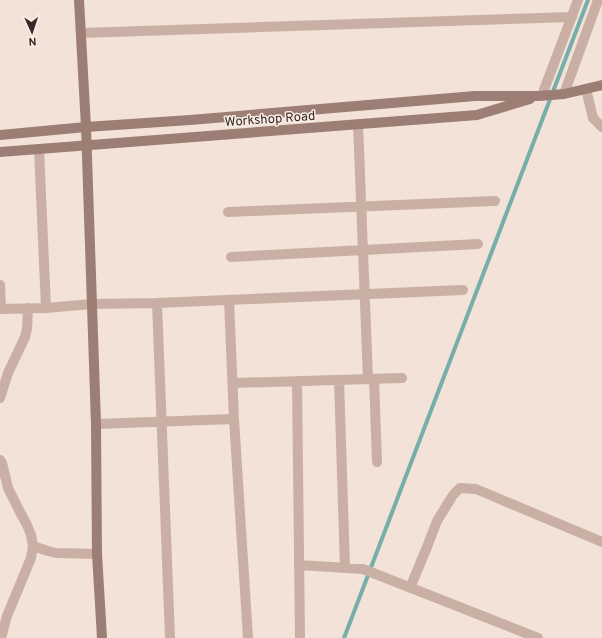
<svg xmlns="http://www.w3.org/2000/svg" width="602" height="638" font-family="Overpass,sans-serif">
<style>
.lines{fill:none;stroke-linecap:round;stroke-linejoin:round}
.stream{stroke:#76afaa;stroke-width:4}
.street{stroke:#cab0a4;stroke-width:10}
.secondary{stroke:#9d7e75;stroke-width:10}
.labels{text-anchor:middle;stroke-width:3;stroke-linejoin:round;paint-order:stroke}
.street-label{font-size:13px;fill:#352826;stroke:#f9ede4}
</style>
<rect width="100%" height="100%" fill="#f2e2d8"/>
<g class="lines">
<path class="stream" d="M 344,638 L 588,0"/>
<path class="street" d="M 81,33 L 572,17
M 586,89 L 593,118 L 602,127
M 564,94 L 598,0
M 542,95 L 578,0
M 358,124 L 368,379
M 39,149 L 46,308
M 228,212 L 495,201
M 231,257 L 478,244
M 0,285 L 1,309
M 229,300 L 234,419 L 248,638
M 157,303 L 170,638
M 0,309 L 46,308 L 92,304 L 157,303 L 463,290
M 374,379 L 377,462
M 339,380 L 345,568
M 297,381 L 300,638
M 233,383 L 402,378
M 0,398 L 8,373 L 25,337 L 27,329 L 28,308
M 96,424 L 234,419
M 0,460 L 2,463 L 8,488 L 21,514 L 27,525 L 31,535 L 33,546 L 31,558 L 7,616 L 1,638
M 33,546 L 48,551 L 56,553 L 97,554
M 299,565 L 363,569 L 538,638
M 410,588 L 427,547 L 437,521 L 453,495 L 460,488 L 476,489 L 602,542"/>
<path class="secondary" d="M 79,0 L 86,127 L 96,424 L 97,554 L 102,638
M 0,135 L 86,127 L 190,120 L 475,96 L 539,96 L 564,94 L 602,85
M 0,152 L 477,115 L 530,99"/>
</g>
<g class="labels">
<g class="street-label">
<text transform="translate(270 118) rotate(-4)" y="5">Workshop Road</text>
</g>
</g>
<g transform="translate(32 32) rotate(177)" stroke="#f9ede4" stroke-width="3" paint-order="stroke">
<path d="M0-3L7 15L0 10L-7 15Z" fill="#352826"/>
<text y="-6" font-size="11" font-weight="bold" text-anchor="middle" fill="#352826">N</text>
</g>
</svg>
